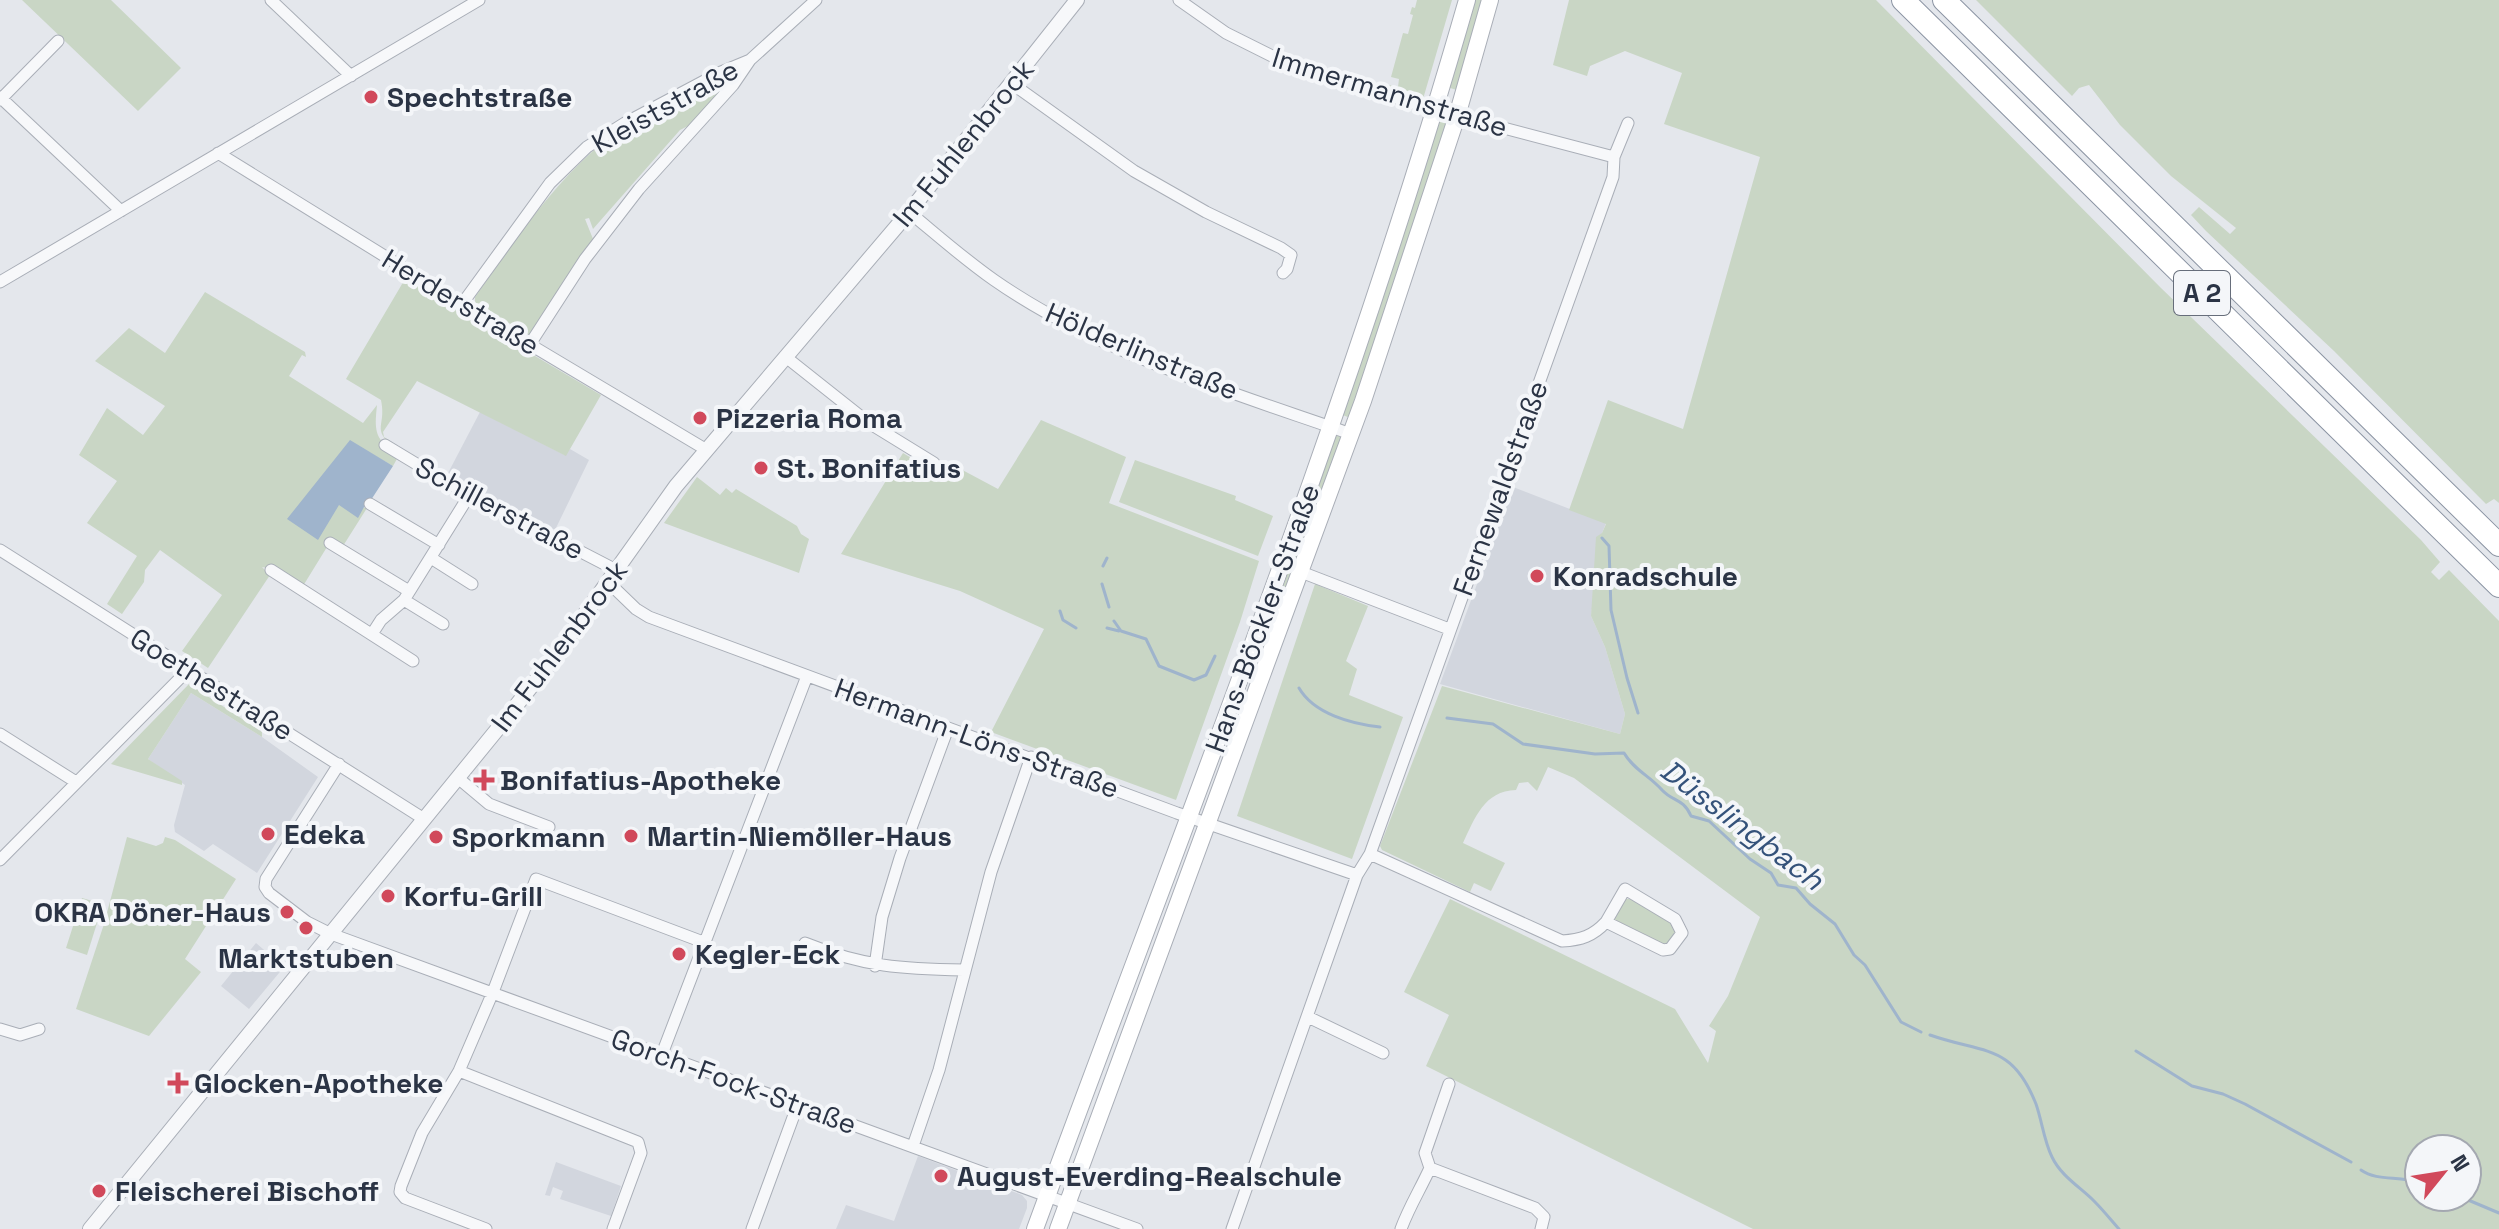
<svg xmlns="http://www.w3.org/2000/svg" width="2499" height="1229" font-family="'Space Grotesk',sans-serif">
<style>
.built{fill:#d2d6de}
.green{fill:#c9d6c5;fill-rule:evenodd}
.water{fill:#9fb4cc}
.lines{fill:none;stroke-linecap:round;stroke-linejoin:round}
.stream{stroke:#9fb4cc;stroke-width:3}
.minor-casing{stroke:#a9aeb7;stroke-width:13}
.tertiary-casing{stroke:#a9aeb7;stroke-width:16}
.secondary-casing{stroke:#a9aeb7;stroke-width:18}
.motorway-casing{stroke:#8b94a3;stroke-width:24}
.minor{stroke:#f7f8fa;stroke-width:11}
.tertiary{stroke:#f7f8fa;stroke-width:14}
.secondary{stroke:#fff;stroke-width:16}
.motorway{stroke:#fff;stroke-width:22}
.poi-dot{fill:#d1495b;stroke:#f4f6f9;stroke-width:3}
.labels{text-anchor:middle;stroke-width:8;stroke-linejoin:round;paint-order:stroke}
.shield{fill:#f4f6f9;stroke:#676e7b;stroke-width:2}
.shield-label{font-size:26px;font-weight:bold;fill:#2b3445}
.street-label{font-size:28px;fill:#2b3445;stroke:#f4f6f9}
.poi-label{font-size:28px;font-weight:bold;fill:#2b3445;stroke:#f4f6f9;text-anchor:start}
.water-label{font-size:30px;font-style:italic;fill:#34527a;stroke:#f4f6f9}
</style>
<rect width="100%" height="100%" fill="#e4e7ec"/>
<path class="built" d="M 480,412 L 565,455 L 570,449 L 589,460 L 555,530 L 447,475 Z
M 1513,487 L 1606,523 L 1602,533 L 1591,616 L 1605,647 L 1625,714 L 1620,734 L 1440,684 Z
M 191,693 L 262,737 L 318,777 L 257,873 L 213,844 L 204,851 L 175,832 L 174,825 L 185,785 L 148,759 Z
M 256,943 L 284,967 L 249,1009 L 221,986 Z
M 918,1156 L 1022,1195 L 1027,1201 L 1027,1208 L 1019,1229 L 836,1229 L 846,1205 L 894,1221 Z
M 556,1162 L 621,1186 L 611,1216 L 560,1199 L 563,1191 L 553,1187 L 550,1196 L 545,1195 Z"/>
<path class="green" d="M 22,0 L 111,0 L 181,68 L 138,111 Z
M 1417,0 L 1452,0 L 1423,99 L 1388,89 L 1389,85 L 1398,87 L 1399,79 L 1391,77 L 1403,33 L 1408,34 L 1413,15 L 1410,14 L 1412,7 L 1415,8 Z
M 1471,0 L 1486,0 L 1460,91 L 1447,87 Z
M 1569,0 L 1876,0 L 2161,288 L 2421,540 L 2440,562 L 2431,572 L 2439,580 L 2449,570 L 2499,621 L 2499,1229 L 1753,1229 L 1426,1066 L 1449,1015 L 1404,992 L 1450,899 L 1675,1009 L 1708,1063 L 1716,1031 L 1709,1026 L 1728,996 L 1760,917 L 1574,778 L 1548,767 L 1537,791 L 1528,782 L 1519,783 L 1516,790 C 1484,791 1475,818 1463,843 L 1505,863 L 1491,891 L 1474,883 L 1470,892 L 1382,850 L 1380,846 L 1442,686 L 1620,734 L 1625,714 L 1605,647 L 1591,616 L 1596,537 L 1602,533 L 1606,524 L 1569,510 L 1608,400 L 1683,429 L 1760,157 L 1664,124 L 1682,73 L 1625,51 L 1590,66 L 1587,76 L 1553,65 ZM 2419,1149 L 2467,1149 L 2467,1197 L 2419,1197 Z
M 1976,0 L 2499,0 L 2499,503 L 2494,499 L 2486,504 L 2334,351 L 2206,231 L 2191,215 L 2199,207 L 2230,234 L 2236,228 L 2171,176 L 2120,125 L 2089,85 L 2079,88 L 2072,96 Z
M 725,76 L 729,83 L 690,125 L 680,130 L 593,229 L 589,218 L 585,219 L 593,239 L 529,335 L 475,303 L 475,297 C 512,245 546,193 594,150 L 593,148 L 607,137 L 615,138 Z
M 1444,118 L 1449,122 L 1353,419 L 1340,414 L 1439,119 Z
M 405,279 L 601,395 L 566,456 L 417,381 L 383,432 L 384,437 L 403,449 L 400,453 C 368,427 387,430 381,400 L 346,379 Z
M 205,292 L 305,352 L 306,357 L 302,355 L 289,376 L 363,423 L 377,405 C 374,433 375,438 398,457 L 393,466 L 349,441 L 339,505 L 367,508 L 343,546 L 328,538 L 324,545 L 327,547 L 303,586 L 271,564 L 267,568 L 262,567 L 270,575 L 208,668 L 182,651 L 222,595 L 160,550 L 145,570 L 144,582 L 122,614 L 107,604 L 137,556 L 87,523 L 117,481 L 79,455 L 107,408 L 143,435 L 165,406 L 95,361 L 129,328 L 165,353 Z
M 1041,420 L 1126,457 L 1109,503 L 1259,561 L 1240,622 L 1176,800 L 991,732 L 1044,629 L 960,591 L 841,554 L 903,453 L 943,477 L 949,477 L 953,465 L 998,489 Z
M 1339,435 L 1342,436 L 1290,589 L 1279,584 L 1334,436 Z
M 1135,460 L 1236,496 L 1235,500 L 1273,516 L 1258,556 L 1119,502 Z
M 697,477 L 720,495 L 726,488 L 732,493 L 736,489 L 797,526 L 801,534 L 809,539 L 799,573 L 664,523 Z
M 1315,584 L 1368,606 L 1346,661 L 1357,669 L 1349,695 L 1403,717 L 1352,859 L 1237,816 Z
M 189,684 L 262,732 L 262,737 L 191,693 L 148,759 L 182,781 L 182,785 L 111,764 Z
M 127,837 L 156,846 L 163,843 L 165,837 L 175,840 L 236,879 L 185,959 L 201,972 L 149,1036 L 76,1009 L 104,924 Z
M 82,898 L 103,904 L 87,955 L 66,948 Z
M 1623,899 C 1640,897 1670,917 1676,933 L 1668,944 L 1662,946 L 1614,922 L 1613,917 Z"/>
<path class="water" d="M 350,440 L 393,466 L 371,500 L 369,498 L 358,518 L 339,505 L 318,540 L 287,519 Z"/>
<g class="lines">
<path class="stream" d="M 1602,538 L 1609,546 L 1611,610 L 1627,678 L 1638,713
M 1103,566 L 1107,558
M 1102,584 L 1109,607
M 1060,611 L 1063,620 L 1076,628
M 1114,621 L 1121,631 L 1146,639 L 1159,666 L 1194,680 L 1206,675 L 1215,656
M 1107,628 L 1119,631
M 1299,688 C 1314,714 1352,724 1380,727
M 1447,718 L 1493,724 L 1523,744 L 1595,754 L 1624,753 C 1634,770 1650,776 1662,790 C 1673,802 1683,798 1691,816 L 1709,821 L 1750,859 L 1771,873 L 1778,885 L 1796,888 L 1810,904 L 1835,924 L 1854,955 L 1865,965 L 1901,1022 L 1921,1032
M 1930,1035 C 1984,1054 2012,1043 2036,1104 C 2042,1121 2044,1141 2052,1157 C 2061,1176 2080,1187 2094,1201 C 2103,1210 2111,1220 2119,1229
M 2136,1051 L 2192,1086 L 2223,1094 L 2245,1104 L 2351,1162
M 2361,1170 C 2378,1182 2400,1175 2419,1183
M 2461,1197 L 2499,1213"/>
<defs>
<path id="minor" d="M 271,0 L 351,76
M 1179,0 L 1226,33 L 1282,61 L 1435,110 L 1614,157
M 1011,83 L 1134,171 L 1206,212 L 1281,248 L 1291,255 L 1287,269 L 1283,273
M 0,97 L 121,211
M 0,100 L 58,41
M 218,153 L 462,304 L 705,449
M 909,212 C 937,235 964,259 994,280 C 1100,354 1231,392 1351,434
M 0,282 L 479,0
M 462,304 L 550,183 L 587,147 L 625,123 L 721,72 L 750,60
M 530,344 L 585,259 L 639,189 L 733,85 L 750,60 L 816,0
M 787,358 L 869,423 L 934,463
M 385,445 L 448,483 L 616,570
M 370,504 L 439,545
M 330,543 L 409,591
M 0,550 L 424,819
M 431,558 L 472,584
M 271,570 L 413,661
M 1301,572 L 1449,629
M 608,582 L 636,609 L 649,617 L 1177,813 L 1357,875
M 404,600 L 443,624
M 372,634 L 381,620 L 404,600 L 470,494
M 0,734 L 76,782
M 339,764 L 266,879 L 265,887 L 269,893 L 307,922 L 331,934 L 1137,1229
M 458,778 L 489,804 L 549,827
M 1370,854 L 1562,941 C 1581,940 1593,936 1606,922 L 1663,950 L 1670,949 L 1682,933 L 1675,919 L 1625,889 L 1606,922
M 0,860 L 189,669
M 805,943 C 864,967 903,969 964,970
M 875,966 L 882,917 L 900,858 L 948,728
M 1308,1017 L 1383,1053
M 0,1029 L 20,1035 L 39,1029
M 662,1054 L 807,676
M 459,1071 L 638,1142 L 641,1153 L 613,1229
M 913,1146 L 939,1070 L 991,872 L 1031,757
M 1430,1168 L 1425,1153 L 1449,1084
M 486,1229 L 405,1198 L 400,1192 L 401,1186 L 422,1133 L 459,1071 L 493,992 L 536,879 L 703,942
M 752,1229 L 798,1104
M 1232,1229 L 1357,875 L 1370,854 L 1613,177 L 1614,157 L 1628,123
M 1401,1229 C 1409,1207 1420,1190 1430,1168 L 1535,1208 L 1544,1217 L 1541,1229"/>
<path id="tertiary" d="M 90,1229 L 500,726 L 553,659 L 676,486 L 909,212 L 1077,0"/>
<path id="secondary" d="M 1035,1229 C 1185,821 1347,418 1467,0
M 1058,1229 L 1363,401 L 1457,116 L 1490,0"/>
<path id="motorway" d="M 1903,0 L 2499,586
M 1944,0 L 2499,545"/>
</defs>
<use href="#minor" class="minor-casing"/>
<use href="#tertiary" class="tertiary-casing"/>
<use href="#secondary" class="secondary-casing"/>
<use href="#motorway" class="motorway-casing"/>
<use href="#minor" class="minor"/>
<use href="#tertiary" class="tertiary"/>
<use href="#secondary" class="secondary"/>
<use href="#motorway" class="motorway"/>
</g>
<g class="poi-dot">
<circle cx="371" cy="97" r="8"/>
<circle cx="700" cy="418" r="8"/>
<circle cx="761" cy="468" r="8"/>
<circle cx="1537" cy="576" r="8"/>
<path d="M480 768h8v8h8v8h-8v8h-8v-8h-8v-8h8z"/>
<circle cx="268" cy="834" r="8"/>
<circle cx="631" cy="836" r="8"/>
<circle cx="436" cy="837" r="8"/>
<circle cx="388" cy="896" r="8"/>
<circle cx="287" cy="912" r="8"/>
<circle cx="306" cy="928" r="8"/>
<circle cx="679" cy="954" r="8"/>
<path d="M174 1071h8v8h8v8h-8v8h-8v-8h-8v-8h8z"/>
<circle cx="941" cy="1176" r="8"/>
<circle cx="99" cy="1191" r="8"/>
</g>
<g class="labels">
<rect class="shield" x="2174" y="271" width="56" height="44" rx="6"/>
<g class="shield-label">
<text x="2202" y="302">A 2</text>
</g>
<g class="street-label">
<text transform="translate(1390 92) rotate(17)" y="10">Immermannstraße</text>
<text transform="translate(665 106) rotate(-29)" y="10">Kleiststraße</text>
<text transform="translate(963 143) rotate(-51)" y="10">Im Fuhlenbrock</text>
<text transform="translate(461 302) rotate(31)" y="10">Herderstraße</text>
<text transform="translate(1142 351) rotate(23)" y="10">Hölderlinstraße</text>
<text transform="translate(1500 488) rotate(-70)" y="10">Fernewaldstraße</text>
<text transform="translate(500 508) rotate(28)" y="10">Schillerstraße</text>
<text transform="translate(1262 618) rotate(-70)" y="10">Hans-Böckler-Straße</text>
<text transform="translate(559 646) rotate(-53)" y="10">Im Fuhlenbrock</text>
<text transform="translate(212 684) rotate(32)" y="10">Goethestraße</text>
<text transform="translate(977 738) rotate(20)" y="10">Hermann-Löns-Straße</text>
<text transform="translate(734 1081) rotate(20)" y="10">Gorch-Fock-Straße</text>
</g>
<g class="poi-label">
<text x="387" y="107">Spechtstraße</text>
<text x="716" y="428">Pizzeria Roma</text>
<text x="777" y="478">St. Bonifatius</text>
<text x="1553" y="586">Konradschule</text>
<text x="500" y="790">Bonifatius-Apotheke</text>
<text x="284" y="844">Edeka</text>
<text x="647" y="846">Martin-Niemöller-Haus</text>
<text x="452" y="847">Sporkmann</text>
<text x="404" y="906">Korfu-Grill</text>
<text x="271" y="922" text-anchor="end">OKRA Döner-Haus</text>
<text x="695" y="964">Kegler-Eck</text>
<text x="306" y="968" text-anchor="middle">Marktstuben</text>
<text x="194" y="1093">Glocken-Apotheke</text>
<text x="957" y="1186">August-Everding-Realschule</text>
<text x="115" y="1201">Fleischerei Bischoff</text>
</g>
<g class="water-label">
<text transform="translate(1742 825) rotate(37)" y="10">Düsslingbach</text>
</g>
</g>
<g transform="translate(2443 1173) rotate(60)"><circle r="38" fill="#f4f6f9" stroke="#a4a8b1" stroke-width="2"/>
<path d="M0-6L14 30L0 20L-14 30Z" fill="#d1495b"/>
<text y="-12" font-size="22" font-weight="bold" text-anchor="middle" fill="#2b3445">N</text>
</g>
</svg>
